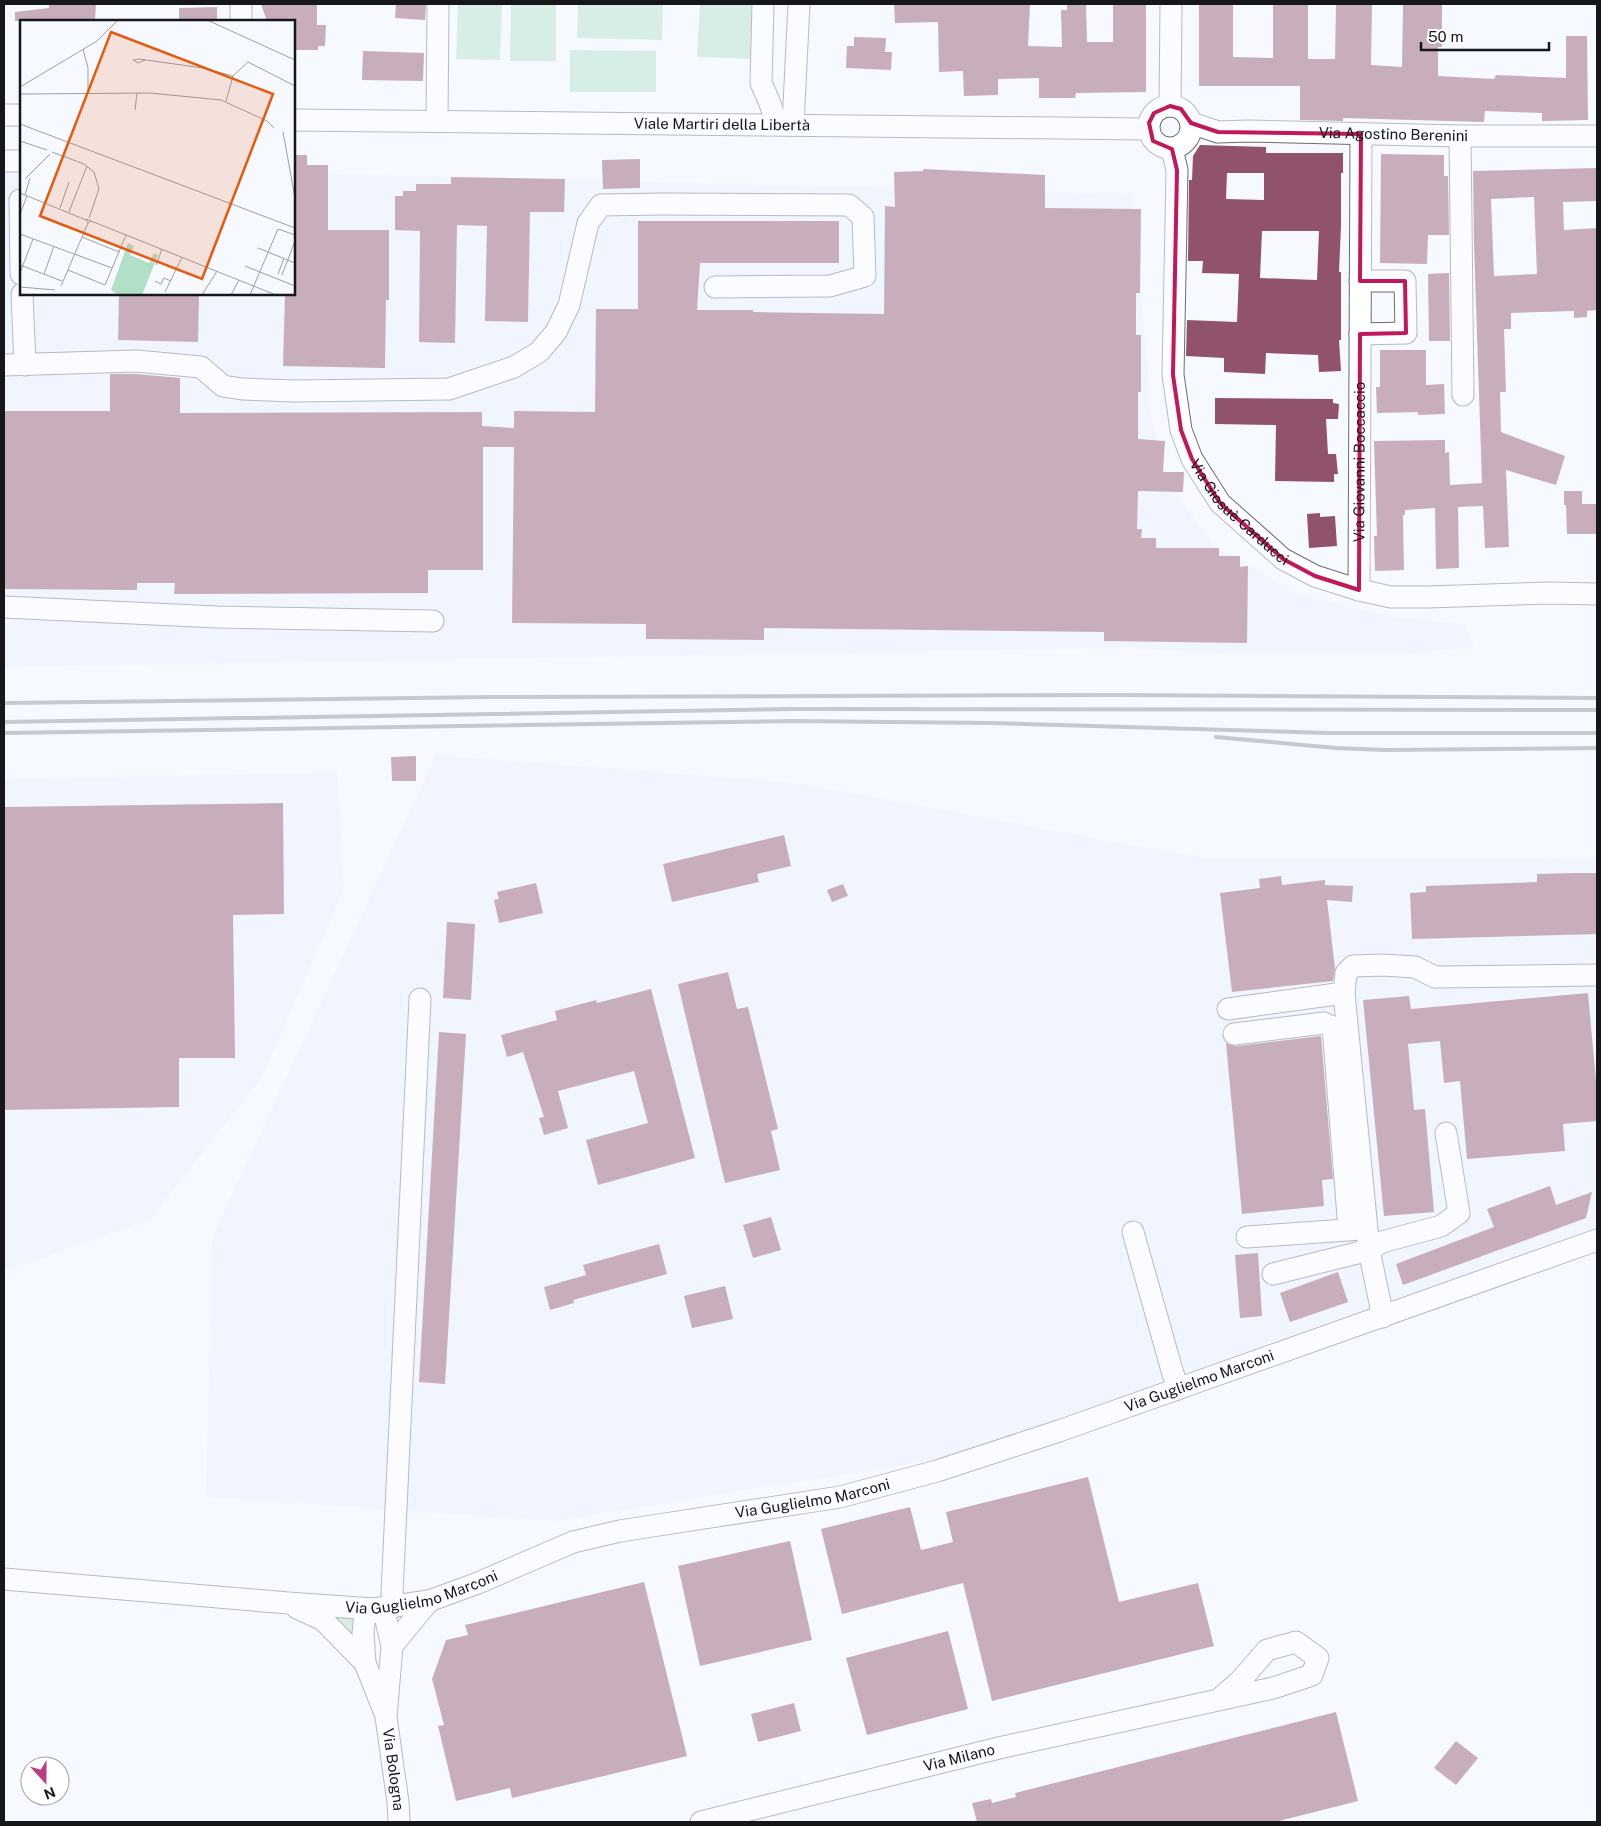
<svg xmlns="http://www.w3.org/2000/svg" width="1601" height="1826" font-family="'Public Sans',sans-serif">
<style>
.built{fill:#eaeffe}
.green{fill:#b2dfc8}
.building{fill:#90536b;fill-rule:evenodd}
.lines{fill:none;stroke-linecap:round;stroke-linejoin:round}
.minor-casing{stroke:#6b6d74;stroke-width:23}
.minor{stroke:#fff;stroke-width:21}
.rail{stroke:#8c8e93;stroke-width:4}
.marked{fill:none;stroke:#c2185b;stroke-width:4;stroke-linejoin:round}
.labels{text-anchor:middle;stroke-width:4;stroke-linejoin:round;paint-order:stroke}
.street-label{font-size:15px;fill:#16171a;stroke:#fff}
.inset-road{fill:none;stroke:#9c9fa3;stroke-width:1}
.view{fill:#e8590c;fill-opacity:0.15;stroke:#e8590c;stroke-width:2.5}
.inset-edge{fill:none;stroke:#16171a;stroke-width:2.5}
</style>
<rect width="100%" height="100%" fill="#f6f9ff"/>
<path class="built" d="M 4,166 L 21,167 L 21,294 L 294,294 L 294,173 L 1133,194 L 1152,422 L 1168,483 L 1214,546 L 1298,594 L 1391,617 L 1463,624 L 1474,647 L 1401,654 L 1227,654 L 1125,648 L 4,667 Z
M 436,755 L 795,783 L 1208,859 L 1597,858 L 1597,1259 L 1591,1247 L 929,1461 L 553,1521 L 206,1497 L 212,1238 Z
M 337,772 L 344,889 L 262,1077 L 150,1219 L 4,1271 L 4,779 Z"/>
<path class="green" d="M 458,4 L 502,4 L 500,60 L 456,59 Z
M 511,4 L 556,4 L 556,61 L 510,61 Z
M 578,4 L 663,4 L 662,40 L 577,38 Z
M 700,4 L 752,4 L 750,59 L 697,57 Z
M 570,50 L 656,51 L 656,92 L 570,92 Z
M 323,1612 L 359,1615 L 360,1646 Z"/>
<path class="building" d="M 49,4 L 96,4 L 95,21 L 15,21 L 15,12 L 49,8 Z
M 261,4 L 317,4 L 317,25 L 326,25 L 325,46 L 318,46 L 318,50 L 294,50 L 294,21 L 267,21 Z
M 396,4 L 426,4 L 425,20 L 395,18 Z
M 894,4 L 1030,4 L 1028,46 L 1062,47 L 1061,10 L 1067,10 L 1067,4 L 1086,4 L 1087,42 L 1113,42 L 1113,4 L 1146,4 L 1146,92 L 1076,93 L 1075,98 L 1039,98 L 1039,78 L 998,79 L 998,95 L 964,96 L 963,71 L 939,72 L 938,22 L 895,23 Z
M 1199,4 L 1233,4 L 1233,57 L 1273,58 L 1273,4 L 1308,4 L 1308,59 L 1335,59 L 1336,4 L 1372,4 L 1371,65 L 1402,67 L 1403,4 L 1442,4 L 1442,47 L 1438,47 L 1438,76 L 1494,79 L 1496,75 L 1566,78 L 1566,36 L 1587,36 L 1588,120 L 1542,121 L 1542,113 L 1485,111 L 1484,122 L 1343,118 L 1343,121 L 1300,120 L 1300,86 L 1199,86 Z
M 217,7 L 217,21 L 179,21 L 179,8 Z
M 854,37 L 886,38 L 885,52 L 892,52 L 891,70 L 846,68 L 847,46 L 854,46 Z
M 363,51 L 424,53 L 423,81 L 362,80 Z
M 1200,145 L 1266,147 L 1266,153 L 1343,153 L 1343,173 L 1341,173 L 1341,226 L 1339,272 L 1341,272 L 1341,340 L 1339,340 L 1341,371 L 1319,372 L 1318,355 L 1266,353 L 1265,374 L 1224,372 L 1224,358 L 1186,356 L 1187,320 L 1237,322 L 1239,274 L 1202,273 L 1203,261 L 1188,261 L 1189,180 L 1192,180 L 1193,156 ZM 1227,173 L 1264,173 L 1264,200 L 1226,199 ZM 1262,231 L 1319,231 L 1317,280 L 1260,278 Z
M 1381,154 L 1444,155 L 1444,176 L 1448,176 L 1449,235 L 1428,235 L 1427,264 L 1380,263 Z
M 294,155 L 307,155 L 307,165 L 328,165 L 328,230 L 389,230 L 389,300 L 386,300 L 385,368 L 283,366 L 285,294 L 294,294 Z
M 640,159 L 640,188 L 603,189 L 602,160 Z
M 1597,168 L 1597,201 L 1563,202 L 1564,230 L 1597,228 L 1597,310 L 1587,311 L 1587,317 L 1574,318 L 1574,311 L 1511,313 L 1511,329 L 1504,329 L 1506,392 L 1500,392 L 1501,432 L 1565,456 L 1556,485 L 1506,470 L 1509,547 L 1485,548 L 1483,506 L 1458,507 L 1459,568 L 1436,569 L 1435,508 L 1405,510 L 1405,515 L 1403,515 L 1404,570 L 1375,571 L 1374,536 L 1377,536 L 1374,441 L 1445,440 L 1445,453 L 1449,452 L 1450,485 L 1482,483 L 1474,244 L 1473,171 ZM 1534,197 L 1537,274 L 1494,276 L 1491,199 Z
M 923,169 L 1045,175 L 1045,208 L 1141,209 L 1140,293 L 1136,293 L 1136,335 L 1141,335 L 1141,392 L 1138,392 L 1138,439 L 1165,441 L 1163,472 L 1184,472 L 1183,492 L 1138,491 L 1137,529 L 1142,529 L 1141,538 L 1156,538 L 1156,548 L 1219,548 L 1219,556 L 1240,556 L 1240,567 L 1248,566 L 1247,643 L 1104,641 L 1104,632 L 764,628 L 764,640 L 646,639 L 646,624 L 512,623 L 514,447 L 483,447 L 483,570 L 428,570 L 428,593 L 174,594 L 175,583 L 137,583 L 137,590 L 4,589 L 4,411 L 110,411 L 110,374 L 136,374 L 180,378 L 180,413 L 482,412 L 482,426 L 514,428 L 514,411 L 595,412 L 596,309 L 638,309 L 638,221 L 839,221 L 839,263 L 700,263 L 697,310 L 753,310 L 753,312 L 884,314 L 885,206 L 895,207 L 894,172 L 923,171 Z
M 451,177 L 565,179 L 564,212 L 530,212 L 528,322 L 485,321 L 487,226 L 457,225 L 455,343 L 419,342 L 420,231 L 395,230 L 395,196 L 403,196 L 403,191 L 416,191 L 416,184 L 451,184 Z
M 1449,273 L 1450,341 L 1429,341 L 1428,274 Z
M 119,294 L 199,294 L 198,342 L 118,340 Z
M 1380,350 L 1426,350 L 1426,385 L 1444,384 L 1445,414 L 1418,415 L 1418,412 L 1377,413 L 1376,387 L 1380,387 Z
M 1215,398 L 1333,399 L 1333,403 L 1339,404 L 1338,419 L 1326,419 L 1328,454 L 1336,454 L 1338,474 L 1334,474 L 1334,482 L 1275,481 L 1276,425 L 1215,424 Z
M 1564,491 L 1582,491 L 1582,504 L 1597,504 L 1597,534 L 1567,534 L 1566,505 L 1564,505 Z
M 1320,513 L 1320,517 L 1335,516 L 1337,546 L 1309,548 L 1307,514 Z
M 416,756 L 416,781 L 392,781 L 391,757 Z
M 283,803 L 284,914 L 233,915 L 235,1058 L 179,1058 L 179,1107 L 4,1110 L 4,807 Z
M 784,835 L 791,866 L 757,874 L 759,882 L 672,902 L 663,864 Z
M 1573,873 L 1597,873 L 1597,934 L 1412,939 L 1410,893 L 1426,892 L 1426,886 L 1537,882 L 1537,874 Z
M 1281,876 L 1282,885 L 1325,880 L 1325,885 L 1353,886 L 1352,902 L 1327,900 L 1335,969 L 1333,981 L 1232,992 L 1220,893 L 1260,888 L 1259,879 Z
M 536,883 L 543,913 L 499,923 L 494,900 L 499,899 L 497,892 Z
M 843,884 L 848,896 L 832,902 L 827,890 Z
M 447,922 L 475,924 L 471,1000 L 443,998 Z
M 728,972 L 737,1009 L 748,1007 L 778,1129 L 771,1131 L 780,1170 L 725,1183 L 678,984 Z
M 651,989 L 695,1158 L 598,1185 L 586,1140 L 648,1123 L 634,1071 L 558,1091 L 568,1128 L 544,1135 L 539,1118 L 544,1117 L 523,1052 L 507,1057 L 501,1035 L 557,1020 L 555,1011 L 596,1000 L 597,1003 Z
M 1588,993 L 1597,1092 L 1597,1121 L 1563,1124 L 1565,1151 L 1467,1159 L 1460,1081 L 1444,1083 L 1440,1041 L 1408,1044 L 1414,1110 L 1425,1109 L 1434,1212 L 1384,1216 L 1363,1000 L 1409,996 L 1411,1009 Z
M 439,1032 L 466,1034 L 445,1384 L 419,1382 Z
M 1321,1036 L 1333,1179 L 1322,1180 L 1324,1206 L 1242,1214 L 1226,1043 L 1236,1046 Z
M 1550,1186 L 1556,1205 L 1592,1192 L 1586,1218 L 1403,1285 L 1396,1264 L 1494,1227 L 1487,1209 Z
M 771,1217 L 781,1250 L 753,1258 L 743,1225 Z
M 659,1244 L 667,1274 L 573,1300 L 574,1303 L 550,1310 L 544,1287 L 586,1275 L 583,1265 Z
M 1258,1253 L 1262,1316 L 1240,1318 L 1235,1255 Z
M 1338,1272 L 1348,1302 L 1290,1322 L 1280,1293 Z
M 725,1286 L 733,1319 L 692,1328 L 684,1296 Z
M 1088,1477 L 1119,1602 L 1198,1583 L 1214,1646 L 992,1701 L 963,1583 L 842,1614 L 821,1529 L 910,1507 L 921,1550 L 953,1542 L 946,1512 Z
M 790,1541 L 812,1640 L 700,1666 L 678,1566 Z
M 644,1582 L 687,1756 L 512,1798 L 510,1788 L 456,1801 L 438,1726 L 444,1725 L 432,1679 L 446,1640 L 468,1635 L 465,1625 Z
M 948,1631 L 968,1709 L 867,1735 L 846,1658 Z
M 794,1703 L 801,1731 L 758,1742 L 751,1714 Z
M 1336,1712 L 1358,1801 L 1275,1822 L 977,1822 L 972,1803 L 991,1799 L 992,1803 L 1016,1797 L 1015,1793 Z
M 1456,1741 L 1478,1758 L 1456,1785 L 1434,1768 Z"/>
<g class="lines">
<defs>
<g id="minor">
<path d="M 763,4 L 761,83 L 769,101 L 777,124"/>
<path d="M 241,21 L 241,4"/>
<circle cx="1170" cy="127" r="21"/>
<path d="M 1170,106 L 1171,4"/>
<path d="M 4,115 L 21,115"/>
<path id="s1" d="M 294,120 L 1148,129"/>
<path d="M 437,120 L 438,4"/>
<path id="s2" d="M 1191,123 L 1218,132 L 1248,131 L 1460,136 L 1597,136"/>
<path d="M 793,125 L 799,4"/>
<path d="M 1460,136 L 1463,395"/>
<path id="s3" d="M 1172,149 L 1177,170 L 1173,375 L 1181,430 L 1192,459 L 1220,503 L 1283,559 L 1315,576 L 1359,590 L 1391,597 L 1428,597 L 1547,593 L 1597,594"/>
<path d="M 4,161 L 21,161"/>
<path d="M 20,200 L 21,274"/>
<path d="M 22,294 L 25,365"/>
<path d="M 1360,334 L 1406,333 L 1405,281 L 1360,281"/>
<path d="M 4,365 L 136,361 L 201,367 L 223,386 L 242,389 L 294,391 L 449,389 L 514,367 L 539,352 L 556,332 L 569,305 L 588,223 L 601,205 L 662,204 L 849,205 L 863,217 L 865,276 L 830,286 L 715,287"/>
<path id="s4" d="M 1359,590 L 1361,134"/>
<path d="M 4,607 L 217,617 L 433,621"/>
<path d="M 1228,1009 L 1344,993"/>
<path d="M 1234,1034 L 1324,1023 L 1333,1027 L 1349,1229"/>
<path d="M 1133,1232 L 1171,1367 L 1178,1389"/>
<path d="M 1247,1237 L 1361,1229"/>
<path d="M 1273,1274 L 1369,1250 L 1344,993 L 1346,973 L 1353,966 L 1383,965 L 1415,967 L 1435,977 L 1597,975"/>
<path d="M 1383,1317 L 1369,1250 L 1382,1242 L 1441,1226 L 1459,1213 L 1446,1133"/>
<path id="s5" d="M 4,1579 L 288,1603 L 373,1609 L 429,1601 L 478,1583 L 573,1542 L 620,1531 L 840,1497 L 937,1471 L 1059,1431 L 1597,1240"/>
<path d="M 394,1607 L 392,1593 L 420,999"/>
<path d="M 297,1608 L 323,1620 L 365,1663"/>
<path id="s6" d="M 373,1609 L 385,1616 L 392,1646 L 386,1717 L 398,1802 L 399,1822"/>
<path d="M 373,1609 L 365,1614 L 363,1633 L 365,1663 L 384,1711"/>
<path d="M 392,1646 L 429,1601"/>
<path id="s7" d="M 701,1822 L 1003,1747 L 1273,1688 L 1312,1675 L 1318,1658 L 1296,1642 L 1267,1650 L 1239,1682 L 1218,1700"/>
</g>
</defs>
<use href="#minor" class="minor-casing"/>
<use href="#minor" class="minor"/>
<path class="rail" d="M 4,703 L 492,697 L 1117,695 L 1597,698
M 4,722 L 794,709 L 1597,710
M 4,733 L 793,721 L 989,723 L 1329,733 L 1597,733
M 1216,737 L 1336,748 L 1386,750 L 1597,748"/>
</g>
<path d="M0 0H1601V1826H0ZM 1170,106 L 1181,109 L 1191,123 L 1218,132 L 1361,134 L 1360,281 L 1405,281 L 1406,333 L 1360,334 L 1359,590 L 1315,576 L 1283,559 L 1220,503 L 1192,459 L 1181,430 L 1173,375 L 1177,170 L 1172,149 L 1153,141 L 1149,123 L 1154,113 Z" fill="#f6f9ff" fill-opacity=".55" fill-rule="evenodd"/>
<path class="marked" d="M 1170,106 L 1181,109 L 1191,123 L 1218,132 L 1361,134 L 1360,281 L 1405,281 L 1406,333 L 1360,334 L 1359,590 L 1315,576 L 1283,559 L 1220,503 L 1192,459 L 1181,430 L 1173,375 L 1177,170 L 1172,149 L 1153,141 L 1149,123 L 1154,113 Z"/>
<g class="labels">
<g class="street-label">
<text dy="5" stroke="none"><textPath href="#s1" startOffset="428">Viale Martiri della Libertà</textPath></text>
<text dy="5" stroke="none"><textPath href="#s2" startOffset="204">Via Agostino Berenini</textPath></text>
<text dy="5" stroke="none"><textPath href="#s4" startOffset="128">Via Giovanni Boccaccio</textPath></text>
<text dy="5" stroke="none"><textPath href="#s3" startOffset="385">Via Giosuè Carducci</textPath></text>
<text dy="5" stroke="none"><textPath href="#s5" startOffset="1231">Via Guglielmo Marconi</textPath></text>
<text dy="5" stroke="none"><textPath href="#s5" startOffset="826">Via Guglielmo Marconi</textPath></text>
<text dy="5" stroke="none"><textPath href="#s5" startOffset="421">Via Guglielmo Marconi</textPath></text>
<text dy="5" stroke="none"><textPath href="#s7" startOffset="266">Via Milano</textPath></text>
<text dy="5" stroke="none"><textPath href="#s6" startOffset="169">Via Bologna</textPath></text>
</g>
</g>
<g transform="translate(20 20)">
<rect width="275" height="275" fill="#f6f9ff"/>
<path d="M 108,223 L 114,226 L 110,235 L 129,243 L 134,233 L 138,235 L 122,275 L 98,275 L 91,270 Z" fill="#b2dfc8"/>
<path class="inset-road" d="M 187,0 L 275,40M 63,29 L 68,48 L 68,71M 125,40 L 118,43 L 113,40 L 119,39 L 183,48 L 213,56M 0,67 L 77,21 L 98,0M 0,74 L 130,73 L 201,80 L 247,101 L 254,108M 206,81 L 213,56 L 228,42 L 275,66M 115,90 L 117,73M 0,104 L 275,208M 263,112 L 275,178M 0,121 L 27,130M 32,132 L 64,144 L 74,152 L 79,169 L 69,198M 5,159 L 30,134M 0,173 L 66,200M 5,175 L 10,158M 40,188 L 49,162M 49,192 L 67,146M 0,194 L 7,176M 71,201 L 66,199 L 68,203 L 71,201 L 256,275M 0,214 L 92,248M 62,217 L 99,232M 238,228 L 275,243M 0,245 L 42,261M 136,245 L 142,229M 225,246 L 275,266M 48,250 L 85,265 L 106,215M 0,253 L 13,219M 24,254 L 34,226M 258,254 L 264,238M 262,255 L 275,221M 135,261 L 141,264 L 144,258 L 151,261M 41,266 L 68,203M 0,267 L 35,270M 145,272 L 162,237M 182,275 L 197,251M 211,275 L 219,260M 230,275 L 258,209 L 275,215"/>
<path class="view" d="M 91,12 L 253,74 L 182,259 L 20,196 Z"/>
<rect width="275" height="275" class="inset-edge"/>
</g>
<rect width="1601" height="1826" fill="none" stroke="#16171a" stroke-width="10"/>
<g transform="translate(45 1781) rotate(159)"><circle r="24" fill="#ffffff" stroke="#a2a2a3"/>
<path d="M0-4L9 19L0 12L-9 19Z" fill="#bd3b84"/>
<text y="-8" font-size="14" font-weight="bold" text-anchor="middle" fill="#16171a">N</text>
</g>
<path d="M1421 42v8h128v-8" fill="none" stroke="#16171a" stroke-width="2.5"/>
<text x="1428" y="42" font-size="15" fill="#16171a" stroke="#ffffff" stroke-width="4" paint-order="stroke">50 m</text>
</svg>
